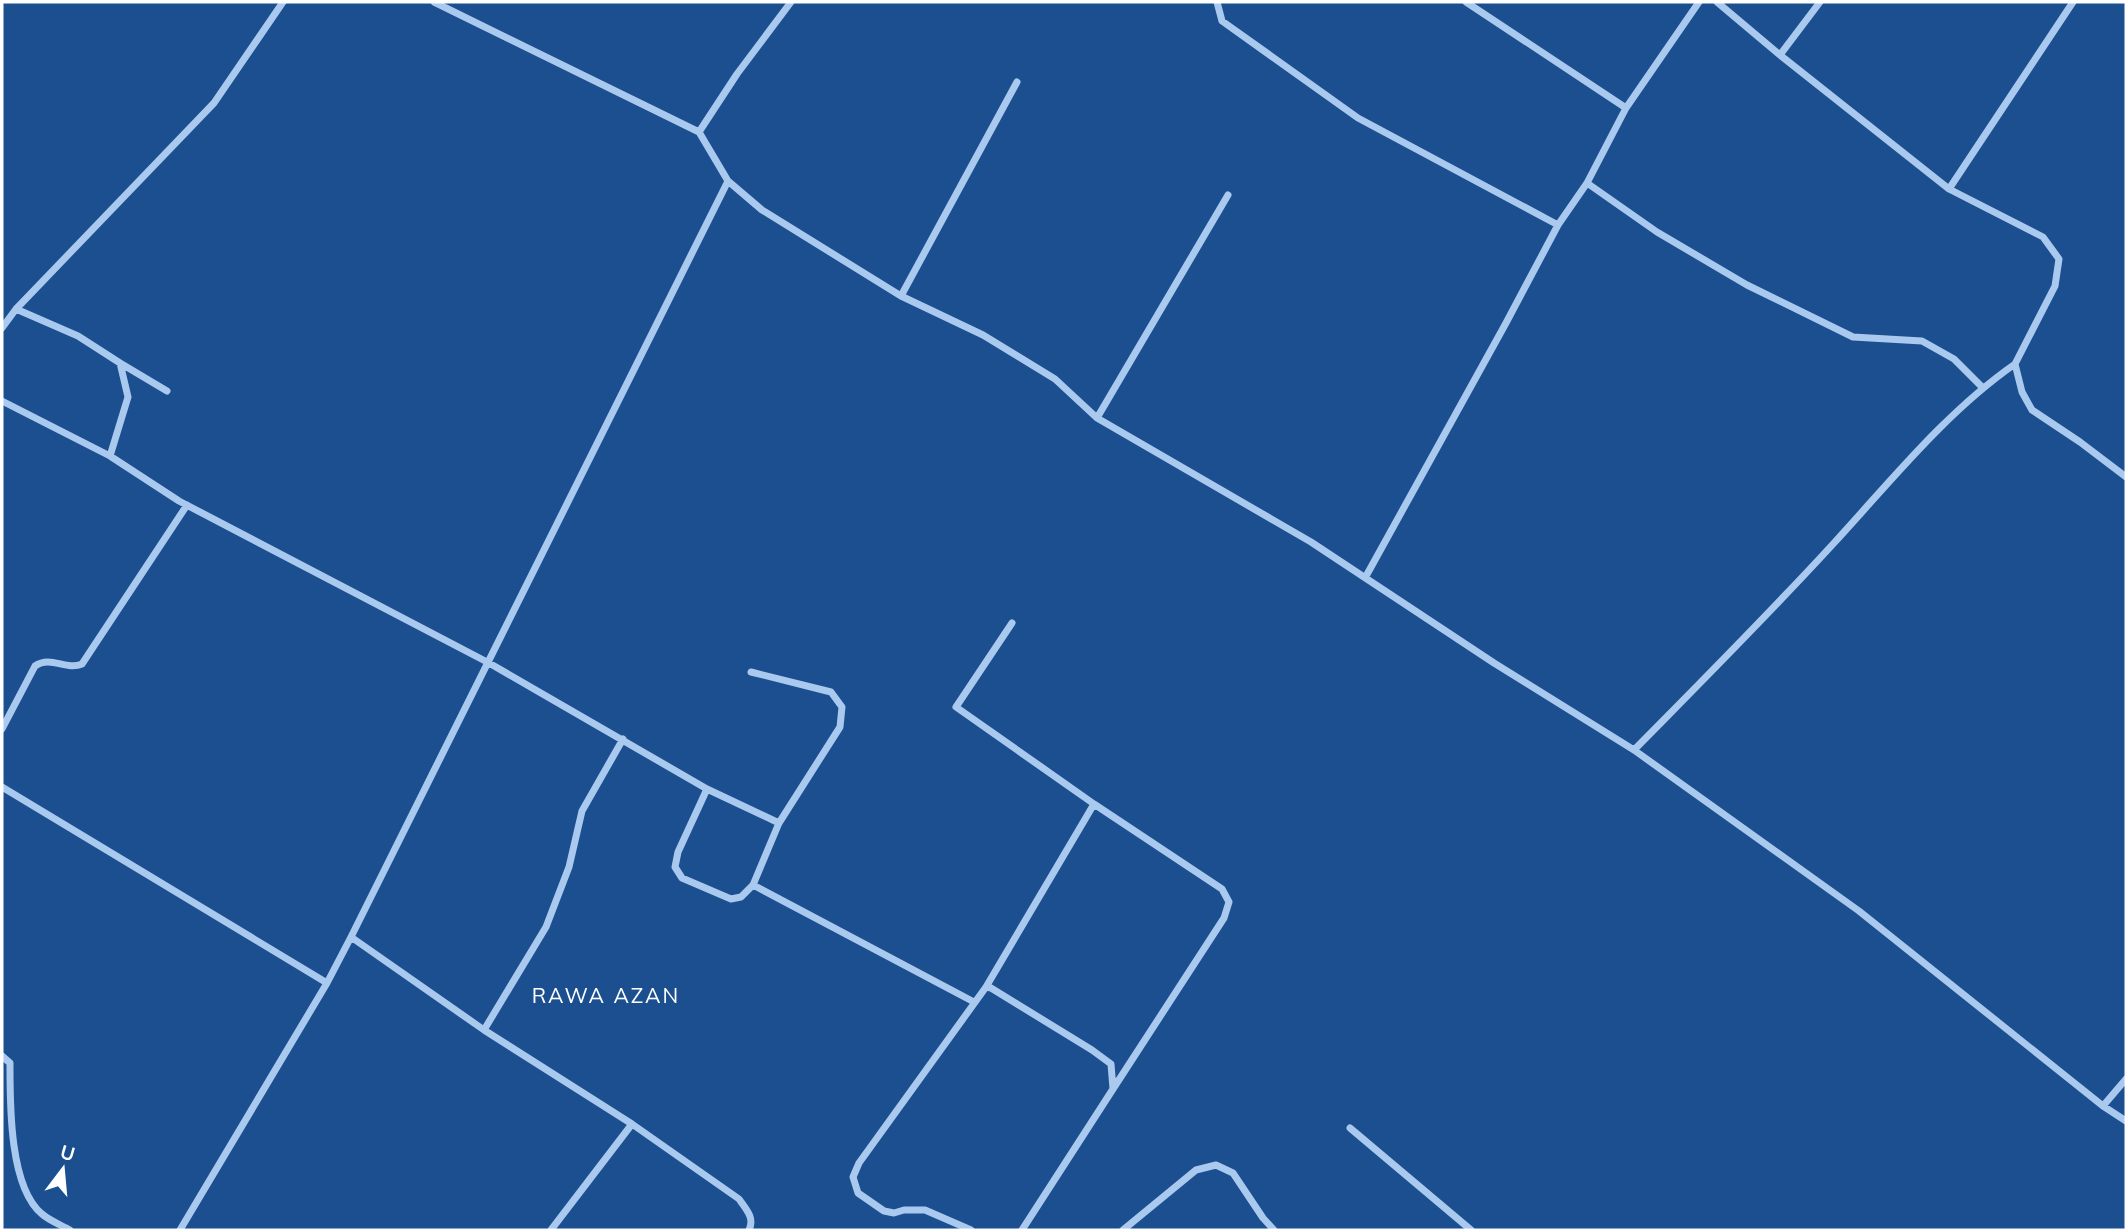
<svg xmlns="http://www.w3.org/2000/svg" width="2128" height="1232" font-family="Mulish,sans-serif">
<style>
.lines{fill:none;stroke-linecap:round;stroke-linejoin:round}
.street{stroke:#a9c9ee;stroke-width:7}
.labels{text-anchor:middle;stroke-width:6;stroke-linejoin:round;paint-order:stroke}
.neighbourhood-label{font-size:21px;letter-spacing:2px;fill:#fff;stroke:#1b4f8f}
</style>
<rect width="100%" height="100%" fill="#1b4f8f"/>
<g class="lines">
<path class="street" d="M 434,2 L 699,132 L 737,74 L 791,2
M 1217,2 L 1222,21 L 1358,118 L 1558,225
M 1466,2 L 1626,108
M 1717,2 L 1780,55 L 1949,189 L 2043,237 L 2059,259 L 2055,286 L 2015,364 L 2022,392 L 2032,410 L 2080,442 L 2126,477
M 1780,55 L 1820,2
M 699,132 L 728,181 L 762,210 L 901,296 L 983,335 L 1055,379 L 1097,418 L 1311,542 L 1494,663 L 1634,750 L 1859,911 L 2103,1106 L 2126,1121
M 1587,183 L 1657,232 L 1747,285 L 1853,337 L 1922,341 L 1954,359 L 1982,387
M 1949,189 L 2073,2
M 901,296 L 1017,82
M 16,309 L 78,336 L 120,363 L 128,397 L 110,456
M 2,328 L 16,309 L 214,103 L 283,2
M 120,363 L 167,391
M 2,401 L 110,456 L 179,501 L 489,663 L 707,789 L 779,823
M 1097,418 L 1228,195
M 1365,578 L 1506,323 L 1558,225 L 1587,183 L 1626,108 L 1699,2
M 1012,623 L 956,707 L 1094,804 L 1222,889 L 1229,902 L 1224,918 L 1113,1089
M 751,672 L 831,692 L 842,707 L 840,727 L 779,823 L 753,885 L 974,1002
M 2,729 L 35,666 C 51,655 66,671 82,664 L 187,505
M 1634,750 C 1702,681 1769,614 1834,543 C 1891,481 1946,412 2015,364
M 2,787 L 327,983
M 707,789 L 678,852 L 675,867 L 682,878 L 731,899 L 741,897 L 753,885
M 351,937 L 484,1030 L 632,1124 L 739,1199 C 746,1209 755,1218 749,1230
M 986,987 L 1094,804
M 484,1030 L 546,927 L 569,867 L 582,811 L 623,739
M 2,1056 L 10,1063 C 10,1102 9,1187 42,1214 C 50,1221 61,1225 70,1230
M 2103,1106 L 2126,1079
M 1350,1128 L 1471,1230
M 180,1230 L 327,983 L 351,937 L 728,181
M 551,1230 L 632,1124
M 971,1230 L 925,1210 L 904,1210 L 894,1213 L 884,1211 L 858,1193 L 853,1177 L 859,1163 L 986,987 L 991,988 L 1092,1050 L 1111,1064 L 1113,1089 L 1022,1230
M 1123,1230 L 1196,1170 L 1216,1165 L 1233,1173 L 1263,1218 L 1274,1230"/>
</g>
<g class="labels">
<g class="neighbourhood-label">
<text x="606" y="1003">RAWA AZAN</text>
</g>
</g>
<rect width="2128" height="1232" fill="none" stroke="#ffffff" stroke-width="7"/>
<g transform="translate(63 1169) rotate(16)" stroke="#1b4f8f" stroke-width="5" paint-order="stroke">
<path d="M0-5L12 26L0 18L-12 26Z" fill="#ffffff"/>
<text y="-10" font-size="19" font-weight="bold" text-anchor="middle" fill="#ffffff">U</text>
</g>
</svg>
